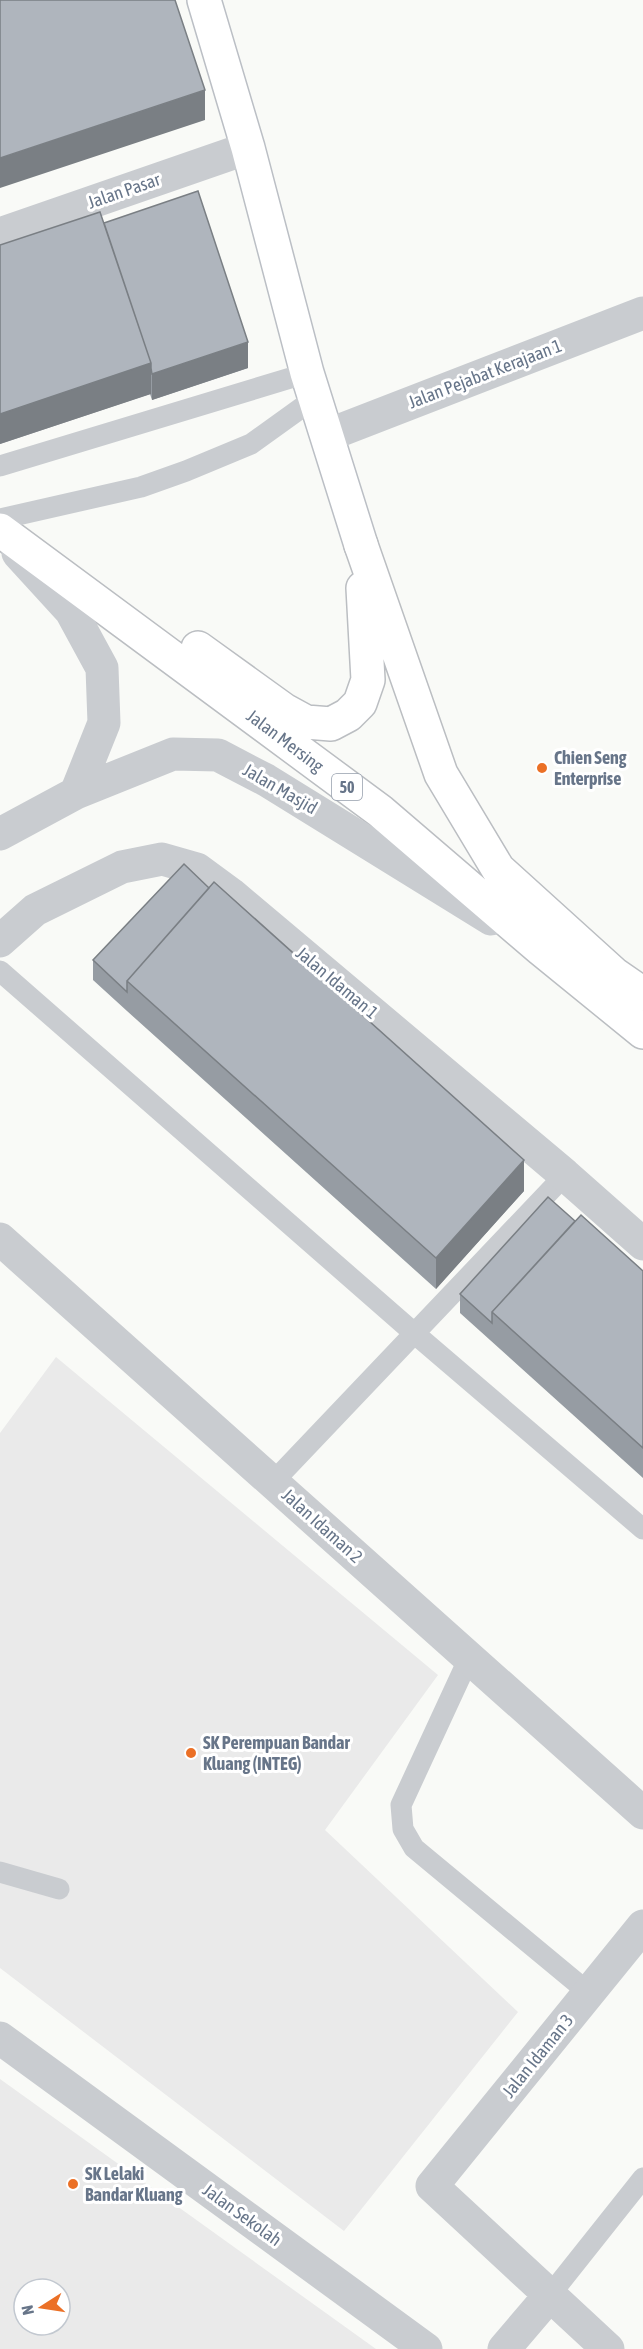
<svg xmlns="http://www.w3.org/2000/svg" width="643" height="2349" font-family="'Asap Condensed',sans-serif">
<style>
.built{fill:#eaeaea;fill-rule:evenodd}
.lines{fill:none;stroke-linecap:round;stroke-linejoin:round}
.secondary-casing{stroke:#bbbfc5;stroke-width:36}
.trunk-casing{stroke:#bbbec2;stroke-width:36}
.service{stroke:#c9ccd0;stroke-width:21}
.minor{stroke:#c9ccd0;stroke-width:33}
.secondary{stroke:#fff;stroke-width:33}
.trunk{stroke:#fff;stroke-width:33}
.wall{fill:#969ca3}
.shaded-wall{fill:#7a7f84}
.building{fill:#afb5bd;stroke:#7a7f84;stroke-width:1.5}
.poi-dot{fill:#eb7026;stroke:#fff;stroke-width:2}
.labels{text-anchor:middle;stroke-width:6;stroke-linejoin:round;paint-order:stroke}
.shield{fill:#fff;stroke:#959eac;stroke-width:1.5}
.shield-label{font-size:16px;font-weight:bold;fill:#677589}
.street-label{font-size:18px;fill:#677589;stroke:#fff}
.poi-label{font-size:18px;font-weight:bold;fill:#677589;stroke:#fff;text-anchor:start}
</style>
<rect width="100%" height="100%" fill="#f9faf7"/>
<path class="built" d="M 56,1357 L 438,1675 L 325,1830 L 518,2012 L 344,2231 L 0,1968 L 0,1433 Z
M 0,2079 L 376,2349 L 0,2349 ZM 24,2289 L 60,2289 L 60,2325 L 24,2325 Z"/>
<g class="lines">
<defs>
<path id="secondary" d="M 204,0 L 248,148 L 307,373 L 361,545"/>
<path id="trunk" d="M 0,530 L 380,811 L 541,949 L 643,1032
M 361,545 L 441,774 L 498,869 L 614,974 L 643,994
M 198,648 L 284,710 L 306,722 L 331,724 L 348,715 L 360,703 L 368,680 L 363,588"/>
</defs>
<use href="#secondary" class="secondary-casing"/>
<use href="#trunk" class="trunk-casing"/>
<path class="service" d="M 0,466 L 307,373
M 0,519 L 141,487 L 186,471 L 251,444 L 315,398
M 0,971 L 414,1333 L 643,1529
M 273,1482 L 565,1175
M 469,1658 L 401,1805 L 403,1829 L 414,1848 L 589,1993
M 0,1872 L 59,1889
M 550,2295 L 643,2178"/>
<path class="minor" d="M 0,234 L 248,148
M 328,435 L 643,313
M 18,553 L 71,611 L 102,668 L 104,723 L 76,793
M 0,834 L 76,793 L 173,754 L 218,755 L 266,780 L 491,919
M 0,941 L 35,910 L 122,867 L 162,859 L 197,869 L 231,894 L 565,1175 L 643,1244
M 0,1239 L 643,1813
M 0,2038 L 426,2349
M 504,2349 L 550,2295
M 608,2349 L 432,2186 L 643,1926"/>
<use href="#secondary" class="secondary"/>
<use href="#trunk" class="trunk"/>
</g>
<path class="wall" d="M 104,223 L 248,368 L 152,400 L 150,394 L 0,444 L 0,245 Z
M 93,960 L 524,1191 L 436,1289 L 127,1011 L 93,980 Z
M 575,1221 L 643,1271 L 643,1478 L 460,1313 L 460,1294 Z"/>
<path class="shaded-wall" d="M 205,90 L 205,120 L 0,188 L 0,158 Z
M 248,342 L 248,368 L 152,400 L 152,374 Z
M 151,363 L 151,394 L 0,444 L 0,414 Z
M 524,1160 L 524,1191 L 436,1289 L 436,1258 Z"/>
<path class="building" d="M 0,0 L 175,0 L 205,90 L 0,158 Z
M 198,191 L 248,342 L 152,374 L 151,368 L 151,363 L 104,223 Z
M 100,212 L 151,363 L 0,414 L 0,245 Z
M 184,864 L 209,888 L 127,981 L 127,992 L 93,960 Z
M 214,882 L 524,1160 L 436,1258 L 127,981 Z
M 548,1197 L 575,1221 L 492,1312 L 492,1323 L 460,1294 Z
M 581,1215 L 643,1271 L 643,1448 L 492,1312 Z"/>
<g class="poi-dot">
<circle cx="542" cy="768" r="6"/>
<circle cx="191" cy="1753" r="6"/>
<circle cx="73" cy="2184" r="6"/>
</g>
<g class="labels">
<rect class="shield" x="332" y="774" width="30" height="26" rx="4.5"/>
<g class="shield-label">
<text x="347" y="793">50</text>
</g>
<g class="street-label">
<text transform="translate(124 191) rotate(-19)" y="6">Jalan Pasar</text>
<text transform="translate(485 374) rotate(-21)" y="6">Jalan Pejabat Kerajaan 1</text>
<text transform="translate(285 741) rotate(37)" y="6">Jalan Mersing</text>
<text transform="translate(280 789) rotate(30)" y="6">Jalan Masjid</text>
<text transform="translate(337 983) rotate(40)" y="6">Jalan Idaman 1</text>
<text transform="translate(322 1526) rotate(42)" y="6">Jalan Idaman 2</text>
<text transform="translate(538 2056) rotate(-51)" y="6">Jalan Idaman 3</text>
<text transform="translate(242 2215) rotate(36)" y="6">Jalan Sekolah</text>
</g>
<g class="poi-label">
<text x="554" y="764">Chien Seng<tspan x="554" dy="21">Enterprise</tspan></text>
<text x="203" y="1749">SK Perempuan Bandar<tspan x="203" dy="21">Kluang (INTEG)</tspan></text>
<text x="85" y="2180">SK Lelaki<tspan x="85" dy="21">Bandar Kluang</tspan></text>
</g>
</g>
<g transform="translate(42 2307) rotate(258)"><circle r="28" fill="#ffffff" stroke="#c2c8d0" stroke-width="1.5"/>
<path d="M0-4.5L10 22L0 15L-10 22Z" fill="#eb7026"/>
<text y="-9" font-size="16" font-weight="bold" text-anchor="middle" fill="#677589">N</text>
</g>
</svg>
